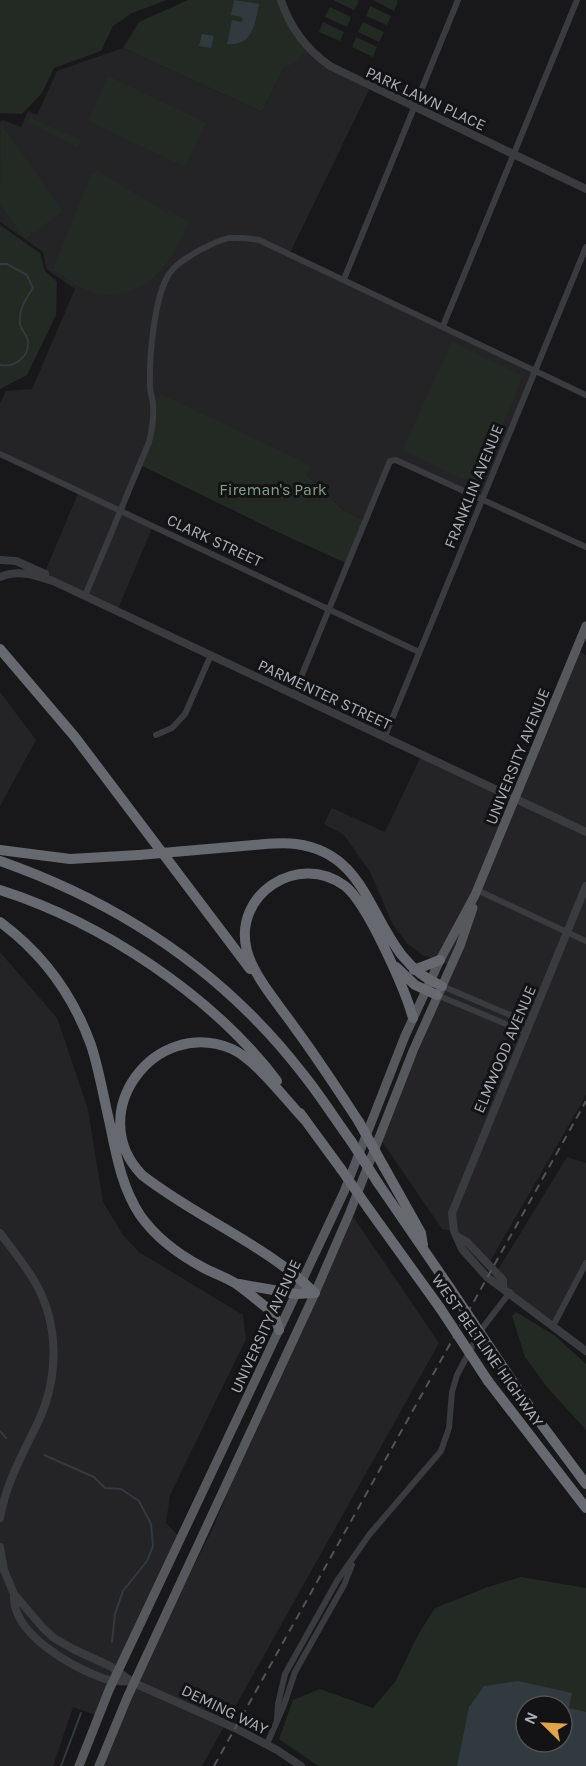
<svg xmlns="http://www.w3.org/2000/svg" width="586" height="1766" font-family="Karla,sans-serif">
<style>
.built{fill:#242427}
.green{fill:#232a23;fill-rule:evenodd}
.water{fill:#313a3f;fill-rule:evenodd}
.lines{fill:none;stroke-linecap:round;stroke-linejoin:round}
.stream{stroke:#313a3f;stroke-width:2}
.minor{stroke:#3a3b3f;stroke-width:6}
.tertiary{stroke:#3a3b3f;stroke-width:8}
.primary{stroke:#56585d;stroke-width:9}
.motorway{stroke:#66696f;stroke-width:10}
.rail{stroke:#515357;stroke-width:2;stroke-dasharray:8 6;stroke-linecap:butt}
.motorway-bridge{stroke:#66696f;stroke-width:10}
.labels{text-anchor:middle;stroke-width:6;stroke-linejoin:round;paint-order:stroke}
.street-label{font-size:16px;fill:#acb0b8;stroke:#131315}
.park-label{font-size:16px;fill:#85a185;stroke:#131315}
</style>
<rect width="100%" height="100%" fill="#18181a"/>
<path class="built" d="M 123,48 L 262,112 L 283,69 L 300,58 L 309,49 L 371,86 L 289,255 L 534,371 L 483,498 L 396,460 L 390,462 L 365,521 L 342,509 L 307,475 L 311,466 L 161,395 L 153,423 L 121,510 L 153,526 L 117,611 L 44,574 L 79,491 L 0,454 L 0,403 L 6,391 L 32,389 L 75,289 L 46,269 L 43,252 L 0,222 L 0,122 L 3,120 L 21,127 L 28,111 L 37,115 L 57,71 Z
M 576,650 L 586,655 L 586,1095 L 488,1265 L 454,1231 L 442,1229 L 379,1137 L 402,1080 L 417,1054 L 455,966 L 422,955 L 407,943 L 393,925 L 370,872 L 344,835 L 324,824 L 332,808 L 385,832 L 422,754 L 515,798 Z
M 0,692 L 36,740 L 0,806 Z
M 0,952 L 57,1018 L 88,1109 L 103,1202 L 123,1235 L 139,1252 L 243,1315 L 246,1339 L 170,1495 L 166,1523 L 179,1537 L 98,1716 L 73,1707 L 53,1766 L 0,1766 Z
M 567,1157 L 586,1163 L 586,1263 L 553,1326 L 503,1287 L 496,1273 Z
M 350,1212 L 439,1343 L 202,1766 L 99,1766 L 134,1683 L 213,1528 L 267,1398 Z"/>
<path class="green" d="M 0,0 L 167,0 L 132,13 L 113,26 L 101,51 L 54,68 L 42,93 L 22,114 L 0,113 Z
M 188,0 L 281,0 L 309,49 L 296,62 L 283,69 L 262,112 L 123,48 L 139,22 Z
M 333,0 L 357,0 L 359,1 L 354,10 Z
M 373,0 L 396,0 L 398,1 L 394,11 Z
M 370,6 L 391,16 L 387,25 L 366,16 Z
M 330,7 L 351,17 L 347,27 L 325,17 Z
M 323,22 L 344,32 L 340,41 L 319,32 Z
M 363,22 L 384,32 L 379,42 L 358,32 Z
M 356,37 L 377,47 L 373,57 L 352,47 Z
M 108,76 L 206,123 L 185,167 L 88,121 Z
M 30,116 L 35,120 L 81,140 L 78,147 L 27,122 Z
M 1,124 L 63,211 L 25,239 L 0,205 Z
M 98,171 L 167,213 L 169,210 L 189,222 C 173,262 144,305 93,292 C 78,288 66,277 52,270 L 91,175 Z
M 0,225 L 40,253 L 45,271 L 57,282 L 56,315 L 27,375 L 0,389 Z
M 452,342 L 523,376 L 478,486 L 402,450 Z
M 161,394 L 312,466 L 307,475 L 342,509 L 365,521 L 348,564 L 282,534 L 140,465 L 149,442 L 153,404 Z
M 516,1312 L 554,1335 L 586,1364 L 586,1430 L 547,1387 L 525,1357 L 512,1316 Z
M 521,1577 L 586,1588 L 586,1766 L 318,1766 L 279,1739 L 293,1700 L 320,1689 L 373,1708 L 395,1682 L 419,1633 L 435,1608 L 488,1587 ZM 526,1706 L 562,1706 L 562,1742 L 526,1742 Z"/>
<path class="water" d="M 234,0 L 259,4 C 255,23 253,47 227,44 L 232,20 L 241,22 L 243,20 L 241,17 L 231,15 Z
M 202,34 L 214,36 L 211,48 L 199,46 Z
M 518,1681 L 572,1693 L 569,1708 L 586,1712 L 586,1766 L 457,1766 L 469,1707 L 484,1686 ZM 526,1706 L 562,1706 L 562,1742 L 526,1742 Z"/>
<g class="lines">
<path class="stream" d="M 0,264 L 7,264 L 27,275 L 33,288 C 26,299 18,310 20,324 C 21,330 27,335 28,341 C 30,357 14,368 0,365
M 0,1431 L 6,1438
M 44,1455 L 94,1477 L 105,1488 L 121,1489 L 139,1501 L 151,1524 L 153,1546 L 147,1561 L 123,1591 L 115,1614 L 112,1642
M 61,1766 L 81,1713"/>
<path class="minor" d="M 344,279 L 458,0
M 443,326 L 577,0
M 0,454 L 419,652
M 85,596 L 149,442 C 152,430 154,418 153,405 C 153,399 150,393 150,387 C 149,359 154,297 169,274 C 177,263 187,258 198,251 C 226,237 228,235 259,240 L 586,395
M 294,694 L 390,461 L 396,460 L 586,547
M 156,735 L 172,728 L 185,714 L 211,655
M 385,736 L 586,247
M 477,890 L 586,941
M 442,986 L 529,1023
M 437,995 L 525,1032
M 553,1326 L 586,1263
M 277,1720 L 278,1704 L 285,1674 L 337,1581 L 369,1535 L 441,1451 L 449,1428 L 452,1392 L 457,1375 L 481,1330 L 510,1292
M 267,1744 L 284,1705 L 295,1672 L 344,1585 L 352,1565"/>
<path class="tertiary" d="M 281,0 C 290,28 306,49 330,66 L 586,189
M 0,560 L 16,561 L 45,574
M 0,577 C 18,569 35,575 53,581 L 586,832
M 586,886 L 452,1213 L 454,1231 L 462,1249 L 487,1277 L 586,1351
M 0,1233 C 12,1249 25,1265 35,1282 C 59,1324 59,1376 39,1420 C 24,1452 6,1482 0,1518
M 458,1237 L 467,1242 L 503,1280 L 503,1287
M 0,1547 L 4,1570 L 14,1594 L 43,1628 L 54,1638 L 73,1649 L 110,1666 L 134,1683 L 235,1728 L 277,1750 L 301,1766
M 14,1594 C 11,1634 72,1667 105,1679 C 114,1681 123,1682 133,1682"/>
<path class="primary" d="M 79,1766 L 109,1690 L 344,1192 L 405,1036 L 440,960 L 475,895 L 586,626
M 99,1766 L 127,1698 L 315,1293 L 350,1212 L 413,1051 L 460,946 L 473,908"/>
<path class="motorway" d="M 0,649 L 75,737 L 250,969
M 0,850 L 70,859 L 139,855
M 185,851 C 208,849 231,847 254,845 C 268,844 282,842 296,844 C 382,855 367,955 442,986
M 0,861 C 120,903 225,973 303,1074 C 320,1095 335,1119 351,1141
M 0,890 C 101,922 213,996 277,1081
M 0,922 C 42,953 73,995 91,1045 C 99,1069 103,1095 109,1120 C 116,1153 121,1186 140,1215 C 156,1238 178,1254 202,1267 C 213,1273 225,1277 235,1283 C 247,1291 259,1302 271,1311 L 275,1317 L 279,1330
M 396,967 L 415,985 L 437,995
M 414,970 L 440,960
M 300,1113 L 341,1169
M 304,1119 C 285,1099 256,1060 232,1049 C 154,1016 83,1114 142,1175 C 197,1218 265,1244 315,1293
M 359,1122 C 338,1090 318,1059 295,1028 C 280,1006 254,977 247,951 C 232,895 298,851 345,886 C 367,903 405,989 413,1018
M 384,1167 L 421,1233 L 423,1245
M 378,1183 L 450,1288
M 368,1208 L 440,1308
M 239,1284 L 296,1294 L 315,1293
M 501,1364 L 539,1421 L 586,1484
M 488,1381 L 586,1508"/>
<path class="rail" d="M 214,1766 L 586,1101"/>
<path class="motorway-bridge" d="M 139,855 L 185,851
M 359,1122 L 384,1167
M 351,1141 L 378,1183
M 341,1169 L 368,1208
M 450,1288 L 501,1364
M 440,1308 L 488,1381"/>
</g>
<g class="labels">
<g class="street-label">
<text transform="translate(426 98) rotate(25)" y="6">PARK LAWN PLACE</text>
<text transform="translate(473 486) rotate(-68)" y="6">FRANKLIN AVENUE</text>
<text transform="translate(215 540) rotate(25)" y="6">CLARK STREET</text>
<text transform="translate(325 694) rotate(25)" y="6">PARMENTER STREET</text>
<text transform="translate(517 756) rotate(-68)" y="6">UNIVERSITY AVENUE</text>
<text transform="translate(504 1049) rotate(-67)" y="6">ELMWOOD AVENUE</text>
<text transform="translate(265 1326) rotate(-65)" y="6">UNIVERSITY AVENUE</text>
<text transform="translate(488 1350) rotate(55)" y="6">WEST BELTLINE HIGHWAY</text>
<text transform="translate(225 1709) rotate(26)" y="6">DEMING WAY</text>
</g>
<g class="park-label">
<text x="273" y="495">Fireman's Park</text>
</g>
</g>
<g transform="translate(544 1724) rotate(294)"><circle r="28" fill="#131315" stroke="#505256" stroke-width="1.5"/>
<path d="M0-4.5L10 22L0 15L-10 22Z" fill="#e0a54a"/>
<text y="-9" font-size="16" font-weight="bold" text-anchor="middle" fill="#acb0b8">N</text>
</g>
</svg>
